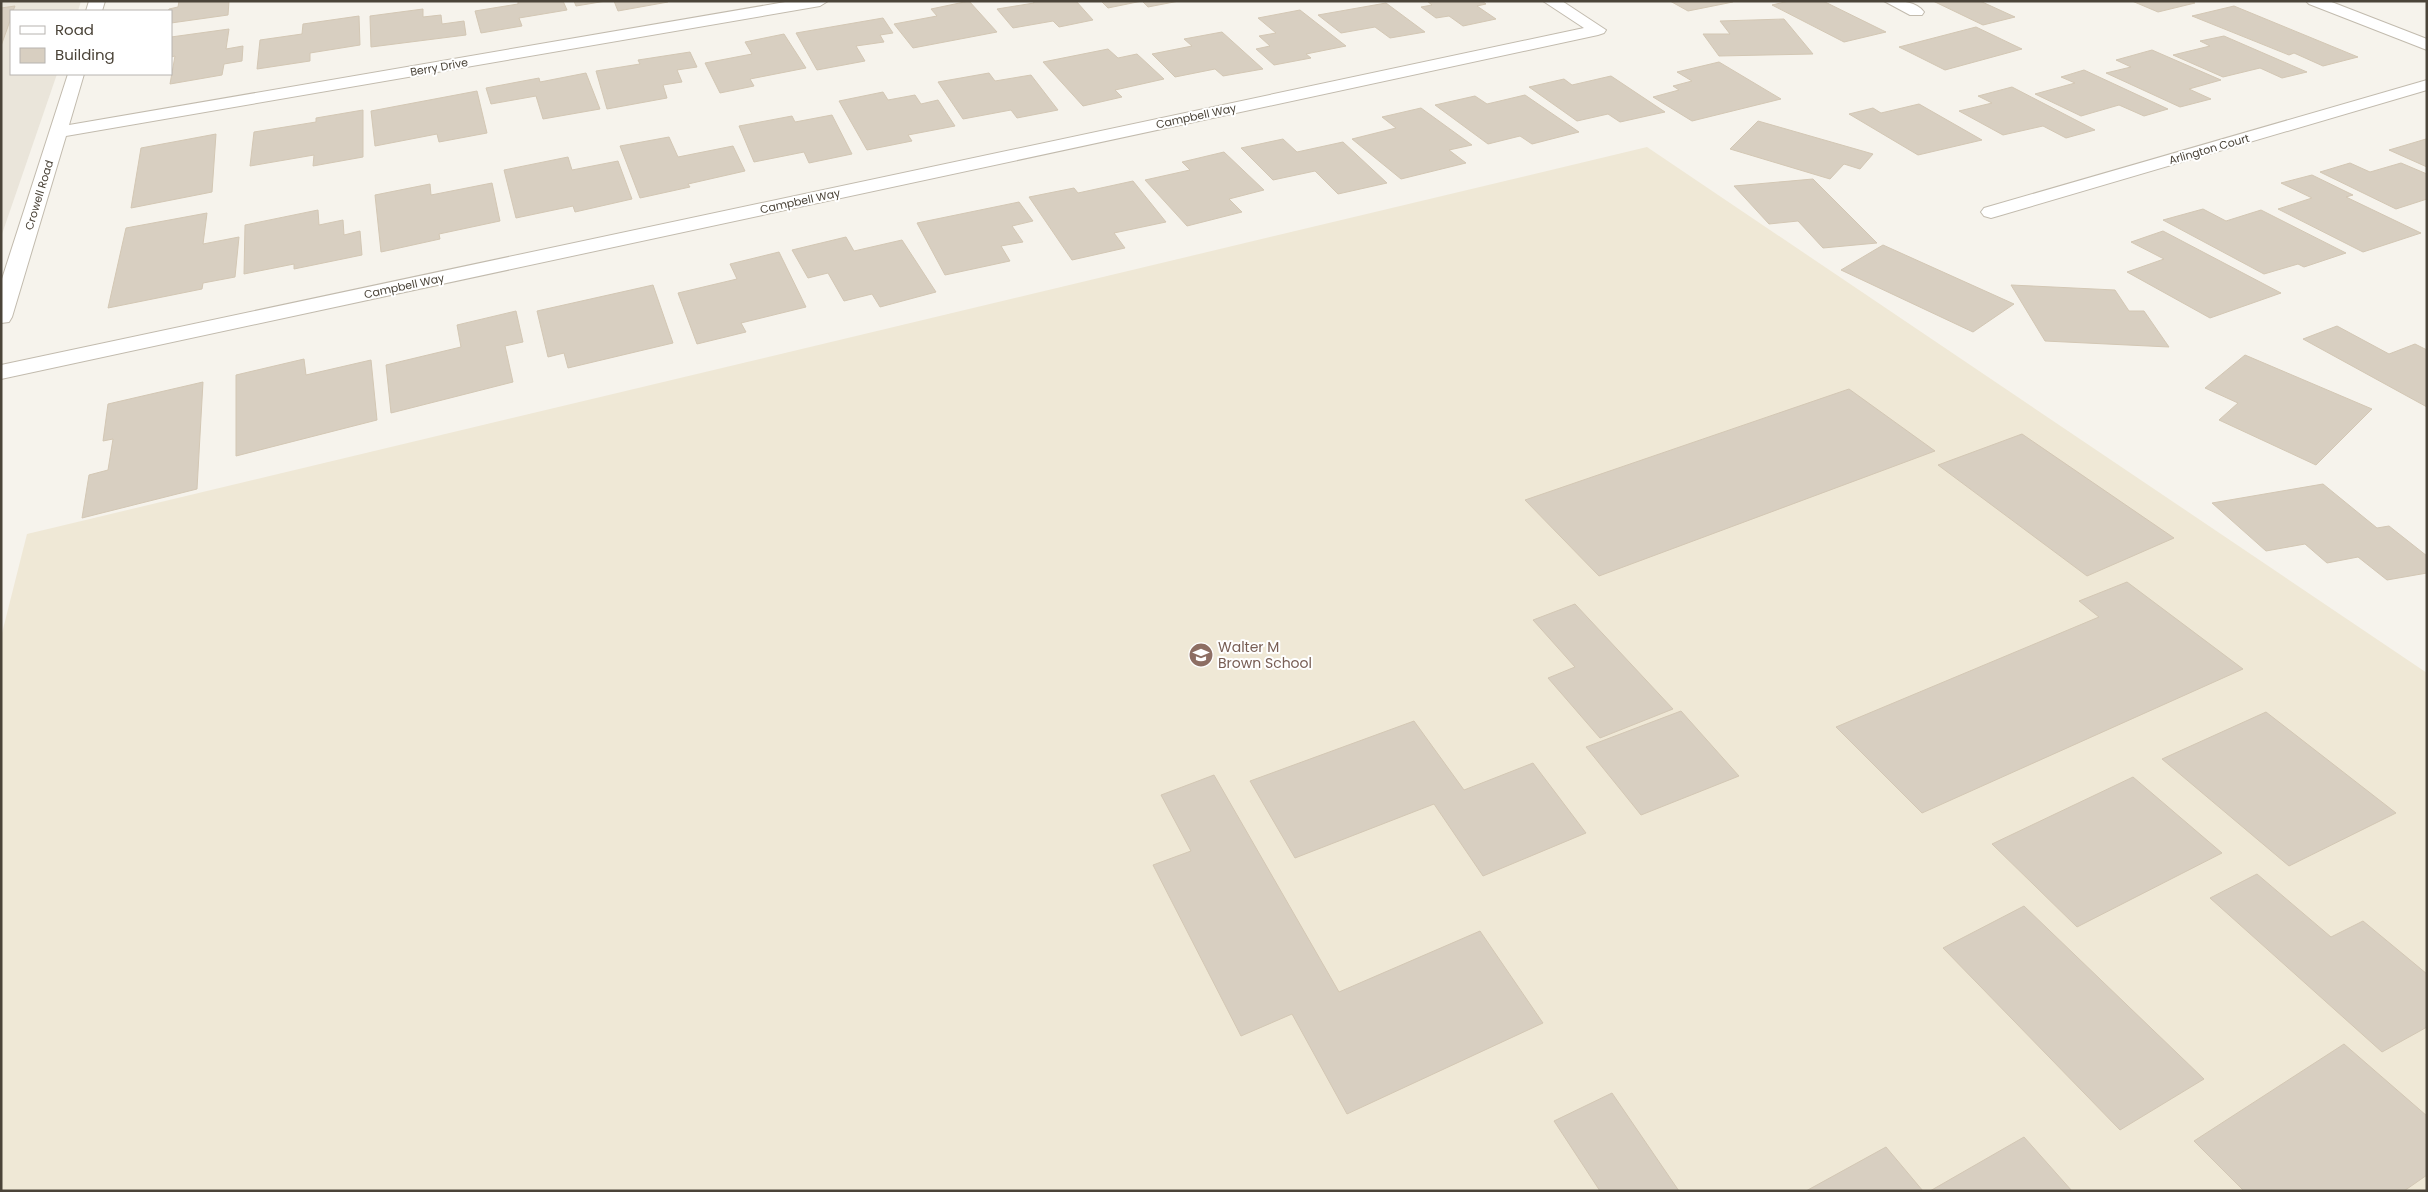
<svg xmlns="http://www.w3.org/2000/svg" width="2428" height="1192" font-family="Poppins,sans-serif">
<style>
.residential{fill:#eae5da}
.education{fill:#efe8d6}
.building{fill:#d8cfc1;stroke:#d3c7b4}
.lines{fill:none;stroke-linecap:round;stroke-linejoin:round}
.minor-casing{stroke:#c2bbae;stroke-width:2}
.tertiary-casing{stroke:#c2bbae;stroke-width:2}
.minor{fill:#fff;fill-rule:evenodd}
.tertiary{fill:#fff;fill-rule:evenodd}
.labels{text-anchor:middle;stroke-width:4;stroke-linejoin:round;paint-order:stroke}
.far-street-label{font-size:11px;fill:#4b4439;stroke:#fff}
.education-label{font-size:14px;fill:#785e54;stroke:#fff;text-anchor:start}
</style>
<rect width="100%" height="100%" fill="#f6f3ec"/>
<path class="residential" d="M 1,1 L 81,1 L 78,11 L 11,11 L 11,74 L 57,74 L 1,237 Z"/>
<path class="education" d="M 1647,147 L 2427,673 L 2427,1191 L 1,1191 L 1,637 L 27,534 Z"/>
<path class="building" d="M 179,1 L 229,1 L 228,15 L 171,23 L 171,11 L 168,11 L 169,9 L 178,7 Z
M 518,1 L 563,1 L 567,10 L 519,18 L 522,26 L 481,33 L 475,11 L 518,4 Z
M 574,1 L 606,1 L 576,6 Z
M 614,1 L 668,1 L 668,2 L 618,11 Z
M 969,1 L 997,32 L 913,48 L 894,24 L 937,16 L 931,9 Z
M 1033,1 L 1076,1 L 1093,20 L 1059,27 L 1053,21 L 1013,28 L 997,9 L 1034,3 Z
M 1101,1 L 1179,1 L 1148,7 L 1142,1 L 1108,8 Z
M 1427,1 L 1482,1 L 1486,4 L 1477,6 L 1496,19 L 1463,26 L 1449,16 L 1436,18 L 1421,7 L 1432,5 Z
M 1670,1 L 1732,1 L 1733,2 L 1688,11 Z
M 1789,1 L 1823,1 L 1886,32 L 1844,42 L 1772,5 Z
M 1933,1 L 1980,1 L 2015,17 L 1983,25 Z
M 2132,1 L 2190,1 L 2195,3 L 2158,12 Z
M 1386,3 L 1425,32 L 1390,38 L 1375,27 L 1341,33 L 1318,15 Z
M 15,6 L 13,11 L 11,11 L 11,18 L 1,46 L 1,8 Z
M 2234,6 L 2358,57 L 2323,66 L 2294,53 L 2289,55 L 2192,16 Z
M 423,9 L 423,17 L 441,15 L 442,24 L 464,21 L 466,35 L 371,47 L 370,16 Z
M 1300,10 L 1346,46 L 1306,54 L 1311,58 L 1274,65 L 1256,49 L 1270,46 L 1259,36 L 1276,33 L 1258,18 Z
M 359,16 L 360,45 L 310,53 L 310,61 L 257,69 L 260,40 L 302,34 L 303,24 Z
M 883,18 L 893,33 L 880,35 L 884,42 L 856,46 L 865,61 L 817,70 L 796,33 Z
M 1784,19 L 1813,54 L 1719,56 L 1703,34 L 1730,34 L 1720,21 Z
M 1976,27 L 2022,49 L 1945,70 L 1899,47 Z
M 229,29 L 226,49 L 243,46 L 242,61 L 224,64 L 222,75 L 170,84 L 175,56 L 171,57 L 171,37 Z
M 1222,32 L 1263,69 L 1223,76 L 1215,69 L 1175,77 L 1152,54 L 1192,46 L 1184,39 Z
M 784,34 L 806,68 L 750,79 L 754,86 L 720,93 L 705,63 L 752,54 L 745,42 Z
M 2224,36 L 2307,72 L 2282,78 L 2260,68 L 2223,77 L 2173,55 L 2210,46 L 2200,41 Z
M 1108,49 L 1118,58 L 1137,54 L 1164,79 L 1115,90 L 1122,97 L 1083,106 L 1043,62 Z
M 2152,50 L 2221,80 L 2189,89 L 2211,99 L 2180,107 L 2106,73 L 2131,67 L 2116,60 Z
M 690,52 L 697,67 L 677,70 L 682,82 L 663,85 L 667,98 L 607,109 L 596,71 L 640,64 L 638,60 Z
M 1719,62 L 1781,99 L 1692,121 L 1653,97 L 1679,90 L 1673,86 L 1692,81 L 1677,72 Z
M 2084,70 L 2168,109 L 2144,116 L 2119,105 L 2081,116 L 2035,94 L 2075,83 L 2061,77 Z
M 586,73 L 600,109 L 543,119 L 536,96 L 491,104 L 486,88 L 539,78 L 540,82 Z
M 989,73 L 995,81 L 1031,75 L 1058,110 L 1017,118 L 1011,110 L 963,119 L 938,82 Z
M 1611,76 L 1665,112 L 1620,122 L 1608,114 L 1577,121 L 1529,87 L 1564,79 L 1572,85 Z
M 2012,87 L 2095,130 L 2066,138 L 2043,126 L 2003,135 L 1959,111 L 1992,103 L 1978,96 Z
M 477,91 L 487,133 L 439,142 L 437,134 L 375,146 L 371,111 Z
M 883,92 L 888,100 L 915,95 L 921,104 L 938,100 L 955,126 L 908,135 L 912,141 L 867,150 L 839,101 Z
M 1525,95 L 1579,132 L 1532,144 L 1520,136 L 1488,144 L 1435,105 L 1475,96 L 1487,104 Z
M 1919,104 L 1982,140 L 1918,155 L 1849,114 L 1873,108 L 1881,113 Z
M 1421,108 L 1472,145 L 1449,150 L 1466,163 L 1401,179 L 1352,139 L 1396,128 L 1382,117 Z
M 363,110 L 363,157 L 313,166 L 314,155 L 250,166 L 254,132 L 316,122 L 316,118 Z
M 832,115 L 852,154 L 809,163 L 804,152 L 754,162 L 739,126 L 792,116 L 795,122 Z
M 1758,121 L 1873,154 L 1860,169 L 1844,164 L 1830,179 L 1730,149 Z
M 216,134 L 212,192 L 131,208 L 141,148 Z
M 669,137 L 678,157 L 733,146 L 745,171 L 688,184 L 690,187 L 640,198 L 620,146 Z
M 1283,139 L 1297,152 L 1343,142 L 1387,183 L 1338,194 L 1315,171 L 1273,180 L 1241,148 Z
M 2426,139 L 2427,167 L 2389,150 Z
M 1224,152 L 1264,190 L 1229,199 L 1242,212 L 1187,226 L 1145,180 L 1190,170 L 1182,162 Z
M 568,157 L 572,170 L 618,161 L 632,199 L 575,212 L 573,206 L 516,218 L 504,170 Z
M 2350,163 L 2370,172 L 2401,163 L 2427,174 L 2427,199 L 2396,209 L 2320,172 Z
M 2312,175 L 2353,195 L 2346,197 L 2421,233 L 2363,252 L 2278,209 L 2312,198 L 2281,183 Z
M 1813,179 L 1877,243 L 1823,248 L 1798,221 L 1769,224 L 1734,186 Z
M 1133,181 L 1166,222 L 1114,233 L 1125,248 L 1072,260 L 1029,197 L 1074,188 L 1078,193 Z
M 492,183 L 500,221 L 439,234 L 440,239 L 381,252 L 375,195 L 430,184 L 431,195 Z
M 1019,202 L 1033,221 L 1012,226 L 1023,242 L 1001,246 L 1010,261 L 945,275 L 917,223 Z
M 2203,209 L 2226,221 L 2261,210 L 2346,253 L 2304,267 L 2298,264 L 2264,274 L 2163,220 Z
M 318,210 L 319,225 L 343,220 L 344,235 L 360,231 L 362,255 L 294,269 L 294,264 L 244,274 L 245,225 Z
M 207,213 L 203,244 L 239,237 L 235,277 L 203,283 L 202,289 L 108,308 L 126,228 Z
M 2163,231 L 2281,293 L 2210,318 L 2127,272 L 2164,259 L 2131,242 Z
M 846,237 L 854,251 L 902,240 L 936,292 L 880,307 L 872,294 L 844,301 L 828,273 L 808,278 L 792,250 Z
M 1883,245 L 2014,304 L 1973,332 L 1841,270 Z
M 779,252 L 806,307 L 741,323 L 746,332 L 697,344 L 678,293 L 737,279 L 730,264 Z
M 653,285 L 673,343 L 568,368 L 564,353 L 548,357 L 537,311 Z
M 2011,285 L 2115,290 L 2129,311 L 2144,311 L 2169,347 L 2045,341 Z
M 516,311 L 523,342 L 505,346 L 513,382 L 391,413 L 386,365 L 461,347 L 457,325 Z
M 2337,326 L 2389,354 L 2415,344 L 2427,350 L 2427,407 L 2303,339 Z
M 2245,355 L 2372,409 L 2316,465 L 2219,420 L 2238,403 L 2205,388 Z
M 304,359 L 306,375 L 371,360 L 377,420 L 236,456 L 236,375 Z
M 203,382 L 197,489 L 82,518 L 89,475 L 108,470 L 113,439 L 103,441 L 108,404 Z
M 1849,389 L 1935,451 L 1599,576 L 1525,500 Z
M 2022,434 L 2174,538 L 2087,576 L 1938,465 Z
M 2323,484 L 2377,528 L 2389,526 L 2427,556 L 2427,573 L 2387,580 L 2358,557 L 2327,563 L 2305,544 L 2266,551 L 2212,503 Z
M 2127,582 L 2243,669 L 1922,813 L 1836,727 L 2099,617 L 2079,601 Z
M 1575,604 L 1673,709 L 1600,738 L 1548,678 L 1575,667 L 1533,620 Z
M 1681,711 L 1739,776 L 1641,815 L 1586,747 Z
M 2266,712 L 2396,813 L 2289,866 L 2162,759 Z
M 1414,721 L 1464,790 L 1533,763 L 1586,833 L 1483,876 L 1434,804 L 1295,858 L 1250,781 Z
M 1214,775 L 1339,992 L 1480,931 L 1543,1023 L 1347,1114 L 1292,1014 L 1241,1036 L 1153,865 L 1191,851 L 1161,795 Z
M 2133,777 L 2222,853 L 2077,927 L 1992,844 Z
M 2257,874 L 2331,937 L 2363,921 L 2427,974 L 2427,1027 L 2382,1052 L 2210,898 Z
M 2024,906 L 2204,1079 L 2120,1130 L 1943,948 Z
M 2344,1044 L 2427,1116 L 2427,1175 L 2404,1191 L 2244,1191 L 2194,1141 Z
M 1612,1093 L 1679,1191 L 1600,1191 L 1554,1121 Z
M 2024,1137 L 2072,1191 L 1930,1191 Z
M 1886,1147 L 1923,1191 L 1806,1191 Z"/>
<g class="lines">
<defs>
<path id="minor" d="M 89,1 L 105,1 L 102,11 L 86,11 Z
M 791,1 L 828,1 L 820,6 L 66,136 L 12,317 L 9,322 L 1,323 L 1,282 L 68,74 L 84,74 L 69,125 Z
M 1543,1 L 1562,1 L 1606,30 L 1604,33 L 1598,35 L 1,379 L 1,365 L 1584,28 Z
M 1884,1 C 1898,1 1915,0 1924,12 L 1922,15 L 1910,15 Z
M 2427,80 L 2427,90 L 1998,216 L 1991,218 L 1984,216 L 1981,212 L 1984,208 Z"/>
<path id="tertiary" d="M 2306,1 L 2329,1 L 2427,39 L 2427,50 L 2309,4 Z"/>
</defs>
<use href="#minor" class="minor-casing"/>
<use href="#tertiary" class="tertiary-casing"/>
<use href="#minor" class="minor"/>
<use href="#tertiary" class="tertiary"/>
</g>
<defs>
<symbol id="school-disc" viewBox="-11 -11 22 22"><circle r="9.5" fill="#8d6e63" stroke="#fff"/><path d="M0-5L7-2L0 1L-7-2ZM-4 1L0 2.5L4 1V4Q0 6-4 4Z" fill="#fff"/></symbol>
</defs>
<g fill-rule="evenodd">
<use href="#school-disc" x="1187" y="641" width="28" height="28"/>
</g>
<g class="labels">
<g class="far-street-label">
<text transform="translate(439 67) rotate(-10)" y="4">Berry Drive</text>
<text transform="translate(1196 116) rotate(-12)" y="4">Campbell Way</text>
<text transform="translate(2209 149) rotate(-16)" y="4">Arlington Court</text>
<text transform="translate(39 195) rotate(-73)" y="4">Crowell Road</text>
<text transform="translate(800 201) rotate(-12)" y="4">Campbell Way</text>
<text transform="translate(404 286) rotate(-12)" y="4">Campbell Way</text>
</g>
<g class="education-label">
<text x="1218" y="652">Walter M<tspan x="1218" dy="16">Brown School</tspan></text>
</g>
</g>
<rect width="2428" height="1192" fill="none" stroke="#4b4439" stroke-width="5"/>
<rect x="10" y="10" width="162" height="65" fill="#ffffff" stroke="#b7b4b0"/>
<rect x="20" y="26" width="25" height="8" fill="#ffffff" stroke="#b7b4b0"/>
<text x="55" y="35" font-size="15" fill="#4b4439">Road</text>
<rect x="20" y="48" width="25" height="15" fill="#d8cfc1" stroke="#b7b4b0"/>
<text x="55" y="60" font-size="15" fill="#4b4439">Building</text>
</svg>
